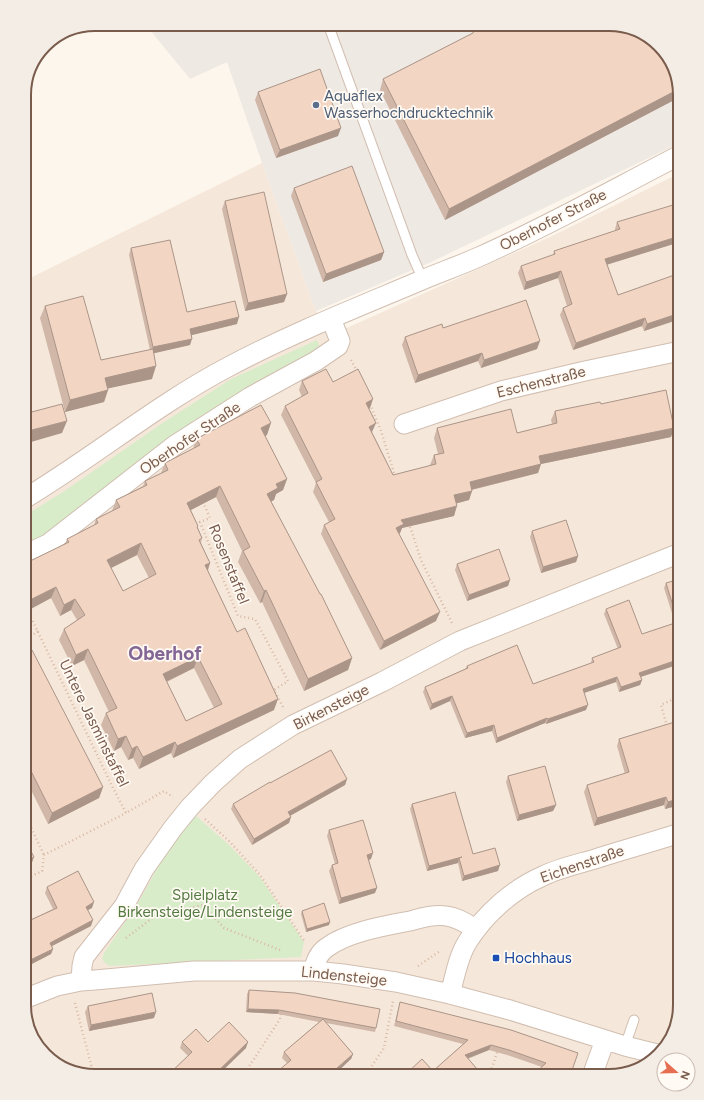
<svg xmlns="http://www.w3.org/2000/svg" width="704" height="1100" font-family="Figtree,sans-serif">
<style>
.residential{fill:#f5e8da}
.industrial{fill:#efe9e4}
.green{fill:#d8ecc9}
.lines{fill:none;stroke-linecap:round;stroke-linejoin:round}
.lane-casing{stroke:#d1beb0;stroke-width:11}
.street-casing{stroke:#d1beb0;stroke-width:21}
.path{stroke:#d9b8a5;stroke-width:2.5;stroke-dasharray:1 3;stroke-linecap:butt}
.lane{stroke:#fff;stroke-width:9}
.street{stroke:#fff;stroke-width:19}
.wall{fill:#d1b7a8;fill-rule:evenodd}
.shaded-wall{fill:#aa9588}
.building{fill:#f3d5c3;stroke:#aa9588;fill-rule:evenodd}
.service-dot{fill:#5c6f8a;stroke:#fffaf3;stroke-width:1.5}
.transit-dot{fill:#1a4fb4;stroke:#fffaf3;stroke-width:1.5}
.labels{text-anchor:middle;stroke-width:3.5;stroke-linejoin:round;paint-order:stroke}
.service-label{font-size:15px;fill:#4e5e75;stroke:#fffaf3;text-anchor:start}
.street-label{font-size:15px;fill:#7a5c4d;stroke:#fffaf3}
.park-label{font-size:15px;fill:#537a41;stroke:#fffaf3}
.transit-label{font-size:15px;fill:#164399;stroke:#fffaf3;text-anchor:start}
.district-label{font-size:19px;font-weight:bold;fill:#846695;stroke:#fffaf3}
.rim{fill:none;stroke:#7a5c4d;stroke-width:2}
</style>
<rect width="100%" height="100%" fill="#fdf6ec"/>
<path class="residential" d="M 262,163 L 316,311 L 331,335 L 552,236 L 680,173 L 680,1005 L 668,1044 L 640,1069 L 609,1076 L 91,1076 L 56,1064 L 31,1036 L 24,1005 L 24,281 Z"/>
<path class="industrial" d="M 145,24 L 614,24 L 680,95 L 680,143 L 429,263 L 316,311 L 262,163 L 227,62 L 190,79 Z"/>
<path class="green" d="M 317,340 L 320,347 L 315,355 L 76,518 L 24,549 L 24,516 L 63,492 L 161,424 L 231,379 Z
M 195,815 L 229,845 L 259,876 L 304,942 L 301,957 L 110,966 L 105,963 L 102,959 L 104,953 L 137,905 L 176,834 Z"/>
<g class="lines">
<defs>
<path id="lane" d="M 328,24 L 412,255 L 423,280
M 625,1046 L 634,1020"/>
<path id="street" d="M 404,424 L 501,391 L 585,371 L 680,351
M 24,499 C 94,457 156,405 228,367 C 290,334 356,308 422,280 C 441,272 461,265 481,256 C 548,226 614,189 680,155
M 24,555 L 48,544 L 175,445 L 250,397 L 316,361 L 338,346 L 340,341 L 331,319
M 314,971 C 315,962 318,954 326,948 C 347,932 384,926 410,921 C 421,918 434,914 446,916 C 457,917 467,924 476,929
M 81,981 L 82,966 L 84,957 L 124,906 L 144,869 L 173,828 L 190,807 L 213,783 L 240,759 L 293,725 L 382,682 L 460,641 L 680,553
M 450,994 C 455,977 458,956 468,941 C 485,914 513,889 543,876 C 559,868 578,864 595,859 C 623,850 652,842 680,833
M 24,999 L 57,986 L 81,981 L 95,980 L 194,971 L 314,971 L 343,974 L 396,982 L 450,994 L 510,1010 L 625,1046 L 657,1054
M 592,1076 L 605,1040"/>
</defs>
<use href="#lane" class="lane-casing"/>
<use href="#street" class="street-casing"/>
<path class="path" d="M 351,360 L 357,371
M 370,404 L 381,431 L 395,476
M 203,502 L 210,518 L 200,522 L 238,616 L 255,619 L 288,681 L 274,690 L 283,707
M 409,523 L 421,560 L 452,623
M 24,603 L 112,786 L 126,813 L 164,791 L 173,797
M 24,641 L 38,631
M 667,726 L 661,705 L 680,696
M 205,819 L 230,842 L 260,875 L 305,942
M 24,823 L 28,821 L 44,855
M 24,880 L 42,871 L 44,855 L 126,813
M 126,938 L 155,916 L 203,905 L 224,928 L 280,950
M 418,966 L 440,951
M 75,1003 L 94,1076
M 243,1076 L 280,1019 L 281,1011
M 365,1076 L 384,1048 L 393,1001
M 489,1076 L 498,1050"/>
<use href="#lane" class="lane"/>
<use href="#street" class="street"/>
</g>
<path class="wall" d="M 219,24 L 231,24 L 223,30 Z
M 473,33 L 680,95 L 680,97 L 445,220 L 380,90 L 383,79 Z
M 258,92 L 338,136 L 276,158 L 255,100 Z
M 294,188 L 384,252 L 381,260 L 323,282 L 291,196 Z
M 225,201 L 287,294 L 284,302 L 245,311 L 222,209 Z
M 617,222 L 680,227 L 680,242 L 607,264 L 618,295 L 680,273 L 680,319 L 644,331 L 642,326 L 573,350 L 560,315 L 563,308 L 567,306 L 558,278 L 524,290 L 518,273 L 521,266 L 553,255 L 554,251 L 615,231 L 615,229 Z
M 131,248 L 187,312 L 237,324 L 192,335 L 190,345 L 153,353 L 152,379 L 108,388 L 108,390 L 104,402 L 65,412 L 40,318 L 45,306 L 101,360 L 150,350 L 129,255 Z
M 443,328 L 537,349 L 481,368 L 478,361 L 415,383 L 402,345 L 405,337 Z
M 302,381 L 333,382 L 370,408 L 369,409 L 372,432 L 393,475 L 431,466 L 430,465 L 434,455 L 438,454 L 434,438 L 437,428 L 517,433 L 552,424 L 551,420 L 555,411 L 601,404 L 674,428 L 671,437 L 541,464 L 538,473 L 472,490 L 472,491 L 469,500 L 456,503 L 454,516 L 402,528 L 400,533 L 399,534 L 436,621 L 380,650 L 321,534 L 324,525 L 329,522 L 313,492 L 316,483 L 281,415 L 285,406 L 302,397 L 299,390 Z
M 267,435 L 265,436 L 287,479 L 283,490 L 276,494 L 274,500 L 271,501 L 352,658 L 348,670 L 304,691 L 262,602 L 260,603 L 238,562 L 242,551 L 216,497 L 191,510 L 198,526 L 198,528 L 202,538 L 201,543 L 210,563 L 208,571 L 274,710 L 173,758 L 171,753 L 139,769 L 133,758 L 128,760 L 121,747 L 114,751 L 101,725 L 106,713 L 109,712 L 84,660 L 72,666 L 59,640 L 64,629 L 77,620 L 71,610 L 60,616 L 51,598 L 27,611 L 24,619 L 24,564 L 65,544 L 67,539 L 94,525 L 96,519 L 112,511 L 116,500 L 143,486 L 145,481 L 161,473 L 165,463 L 193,449 L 196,439 ZM 137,555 L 149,578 L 123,591 L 111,568 ZM 194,668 L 214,708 L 186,721 L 167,682 Z
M 680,479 L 680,495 L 678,485 Z
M 532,531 L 578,556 L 576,562 L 541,573 L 530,537 Z
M 457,564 L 510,580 L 508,586 L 467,601 L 455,570 Z
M 680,579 L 680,664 L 641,677 L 642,680 L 640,685 L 619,692 L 616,682 L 584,693 L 586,710 L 546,724 L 545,723 L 496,743 L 492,731 L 465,738 L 450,701 L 430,710 L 423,692 L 425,687 L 465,669 L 467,666 L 533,684 L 591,663 L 592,658 L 618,649 L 604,614 L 606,609 L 642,634 L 675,623 L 664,588 L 666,583 Z
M 24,655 L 103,787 L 99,798 L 48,824 L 26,780 Z
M 680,713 L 680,805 L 665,809 L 664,805 L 594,826 L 584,792 L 587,785 L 625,774 L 617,746 L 619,739 L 673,723 L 673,722 L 675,715 Z
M 508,776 L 556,805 L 553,811 L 517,821 L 506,782 Z
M 347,779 L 345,785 L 290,816 L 291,817 L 289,823 L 252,845 L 231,809 L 233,804 L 270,783 Z
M 412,804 L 473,854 L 498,871 L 462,881 L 458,863 L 427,871 L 410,809 Z
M 329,830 L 371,859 L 369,860 L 375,893 L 339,904 L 329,871 L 332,865 L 335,864 L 327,836 Z
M 47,887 L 92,908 L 88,910 L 91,926 L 52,946 L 53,949 L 51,954 L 24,968 L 24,923 L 53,909 L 45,893 Z
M 302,911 L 329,925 L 306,932 L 301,914 Z
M 249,990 L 376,1028 L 375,1032 L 326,1023 L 353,1054 L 351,1059 L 287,1063 L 282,1058 L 284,1052 L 319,1022 L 278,1014 L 246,1012 L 247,994 Z
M 400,1002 L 578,1053 L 542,1067 L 507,1055 L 489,1050 L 468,1059 L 477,1069 L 475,1074 L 473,1076 L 406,1076 L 407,1073 L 433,1071 L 463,1044 L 394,1026 Z
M 88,1006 L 154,1018 L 89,1031 L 85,1012 Z
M 182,1042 L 208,1042 L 246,1048 L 217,1076 L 167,1076 L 188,1056 L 180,1048 Z"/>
<path class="shaded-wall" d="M 226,24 L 231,24 L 223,30 Z
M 679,89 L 680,97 L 445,220 L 449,209 Z
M 341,128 L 338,136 L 276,158 L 280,150 Z
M 680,236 L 680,242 L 603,266 L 605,259 Z
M 384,252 L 381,260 L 323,282 L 326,274 Z
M 561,271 L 558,278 L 524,290 L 526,282 Z
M 287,294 L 284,302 L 245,311 L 248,303 Z
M 680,313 L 680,319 L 644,331 L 647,324 Z
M 239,317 L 237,324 L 188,336 L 190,329 Z
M 645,318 L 642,326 L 573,350 L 576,343 Z
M 192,339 L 190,345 L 151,354 L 153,347 Z
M 540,341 L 537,349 L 481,368 L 484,360 Z
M 482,353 L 478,361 L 415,383 L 418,375 Z
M 156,366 L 152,379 L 101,390 L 105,378 Z
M 108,390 L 104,402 L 65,412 L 70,400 Z
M 373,399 L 370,408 L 362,412 L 366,403 Z
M 67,421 L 62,433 L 24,444 L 24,432 Z
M 271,423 L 267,435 L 257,440 L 261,428 Z
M 376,423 L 372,432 L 365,436 L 369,427 Z
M 674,428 L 671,437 L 541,464 L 538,473 L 466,491 L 470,482 L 539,456 Z
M 287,479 L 283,490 L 276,494 L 274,500 L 263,506 L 267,494 L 276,484 Z
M 220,486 L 216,497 L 183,514 L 187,503 Z
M 472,491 L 469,500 L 451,505 L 454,495 Z
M 457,506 L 454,516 L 402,528 L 400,533 L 393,537 L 396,528 L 401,520 Z
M 141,543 L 137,555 L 103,572 L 107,560 Z
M 578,556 L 576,562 L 541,573 L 543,567 Z
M 210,563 L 206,574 L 205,565 Z
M 510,580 L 508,586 L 467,601 L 469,595 Z
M 56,587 L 51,598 L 27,611 L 24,619 L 24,603 Z
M 266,590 L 262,602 L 260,603 L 264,591 Z
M 75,599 L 71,610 L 60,616 L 64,605 Z
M 440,612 L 436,621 L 380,650 L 384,641 Z
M 88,649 L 84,660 L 72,666 L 76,655 Z
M 198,657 L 194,668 L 159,685 L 163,674 Z
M 352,658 L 348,670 L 304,691 L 308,679 Z
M 680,659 L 680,664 L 637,678 L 639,673 Z
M 617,677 L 616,682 L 581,694 L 583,689 Z
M 642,680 L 640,685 L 619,692 L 621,687 Z
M 452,696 L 450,701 L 430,710 L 432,704 Z
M 278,699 L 274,710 L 173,758 L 177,746 Z
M 588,705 L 586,710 L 546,724 L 548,719 Z
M 547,718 L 545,723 L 496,743 L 497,738 Z
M 494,725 L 492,731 L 465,738 L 467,733 Z
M 126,736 L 121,747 L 114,751 L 118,739 Z
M 175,742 L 171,753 L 139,769 L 143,757 Z
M 137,746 L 133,758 L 128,760 L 132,749 Z
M 30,769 L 26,780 L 24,781 L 24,772 Z
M 347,779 L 345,785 L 286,818 L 288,812 Z
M 103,787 L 99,798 L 48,824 L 52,813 Z
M 666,797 L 664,805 L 594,826 L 597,818 Z
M 680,798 L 680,805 L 665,809 L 668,802 Z
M 556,805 L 553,811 L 517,821 L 519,815 Z
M 291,817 L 289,823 L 252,845 L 254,839 Z
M 373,853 L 371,859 L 365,861 L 367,855 Z
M 34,857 L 30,868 L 24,871 L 24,862 Z
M 459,858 L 458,863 L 427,871 L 429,866 Z
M 500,865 L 498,871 L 462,881 L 464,876 Z
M 377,888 L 375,893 L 339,904 L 341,898 Z
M 94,902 L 92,908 L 84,912 L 86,907 Z
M 93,920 L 91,926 L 48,948 L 50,943 Z
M 330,922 L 329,925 L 306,932 L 307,929 Z
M 53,949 L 51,954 L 24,968 L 24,963 Z
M 248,1009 L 279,1010 L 278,1014 L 246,1012 Z
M 156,1012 L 154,1018 L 89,1031 L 91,1025 Z
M 248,1042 L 246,1048 L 217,1076 L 213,1076 Z
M 491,1045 L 489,1050 L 463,1060 L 465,1055 Z
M 353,1054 L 351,1059 L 333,1076 L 328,1076 Z
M 477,1069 L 475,1074 L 473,1076 L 469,1076 Z"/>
<path class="building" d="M 478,24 L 614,24 L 649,36 L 673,64 L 679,89 L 449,209 L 383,79 L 473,33 Z
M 320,69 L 341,128 L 280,150 L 258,92 Z
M 352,166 L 384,252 L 326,274 L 294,188 Z
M 264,192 L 287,294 L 248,303 L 225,201 Z
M 673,205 L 680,227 L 680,236 L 605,259 L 618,295 L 680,273 L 680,313 L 647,324 L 645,318 L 576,343 L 563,308 L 572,304 L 561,271 L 526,282 L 521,266 L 555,254 L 554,251 L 620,229 L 617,222 Z
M 170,240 L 187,312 L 235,301 L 239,317 L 190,329 L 192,339 L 153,347 L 131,248 Z
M 83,296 L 101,360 L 153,349 L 156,366 L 105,378 L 108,390 L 70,400 L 45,306 Z
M 526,300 L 540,341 L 484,360 L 482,353 L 418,375 L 405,337 L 442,324 L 443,328 Z
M 326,369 L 333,382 L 358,369 L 373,399 L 366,403 L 376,423 L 369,427 L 393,475 L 436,464 L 434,455 L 444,453 L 437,428 L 511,409 L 517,433 L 557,423 L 555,411 L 600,402 L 601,404 L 666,390 L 674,428 L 539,456 L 541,464 L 470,482 L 472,491 L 454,495 L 457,506 L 401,520 L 404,524 L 396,528 L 440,612 L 384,641 L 324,525 L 335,519 L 316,482 L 322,479 L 285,406 L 308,393 L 302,381 Z
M 62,404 L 67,421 L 24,432 L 24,414 Z
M 261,405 L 271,423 L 261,428 L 287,479 L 276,484 L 278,488 L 267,494 L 320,594 L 321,594 L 352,658 L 308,679 L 266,590 L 264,591 L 243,551 L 250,547 L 220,486 L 187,503 L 198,526 L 197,527 L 202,538 L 199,540 L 210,563 L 205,565 L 237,632 L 245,628 L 278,699 L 177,746 L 175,742 L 143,757 L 137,746 L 132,749 L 126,736 L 118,739 L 106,713 L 117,708 L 88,649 L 76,655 L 64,629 L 85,615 L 75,599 L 64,605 L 56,587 L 24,603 L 24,564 L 69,542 L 67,539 L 98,523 L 96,519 L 120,507 L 116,500 L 147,485 L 145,481 L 168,470 L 165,463 L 200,445 L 196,439 ZM 141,543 L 156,574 L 123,591 L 107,560 ZM 198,657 L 222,704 L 186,721 L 163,674 Z
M 566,520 L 578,556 L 543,567 L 532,531 Z
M 499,549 L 510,580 L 469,595 L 457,564 Z
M 680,579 L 680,659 L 639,673 L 642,680 L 621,687 L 617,677 L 583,689 L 588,705 L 548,719 L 547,718 L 497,738 L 494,725 L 467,733 L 452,696 L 432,704 L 425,687 L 468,668 L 467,666 L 517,645 L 533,684 L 594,662 L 592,658 L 621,647 L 606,609 L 629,600 L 642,634 L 678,622 L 666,583 Z
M 24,604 L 27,610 L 24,612 Z
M 32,650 L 103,787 L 52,813 L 30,769 L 24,772 L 24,655 Z
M 680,713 L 680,798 L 668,802 L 666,797 L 597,818 L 587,785 L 629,772 L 619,739 L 678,721 L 675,715 Z
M 331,750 L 347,779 L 288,812 L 291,817 L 254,839 L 233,804 L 270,782 L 270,783 Z
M 545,766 L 556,805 L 519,815 L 508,776 Z
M 455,792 L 473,854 L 495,848 L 500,865 L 464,876 L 459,858 L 462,857 L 429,866 L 412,804 Z
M 363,820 L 373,853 L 367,855 L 377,888 L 341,898 L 332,865 L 338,863 L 329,830 Z
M 24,838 L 34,857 L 24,862 Z
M 78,871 L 94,902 L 86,907 L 93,920 L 50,943 L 53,949 L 24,963 L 24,923 L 57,908 L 47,887 Z
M 324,903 L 330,922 L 307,929 L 302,911 Z
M 249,990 L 295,993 L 380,1009 L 376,1028 L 279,1010 L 248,1009 Z
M 152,993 L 156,1012 L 91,1025 L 88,1006 Z
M 400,1002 L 511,1030 L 578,1053 L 570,1076 L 532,1076 L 546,1063 L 509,1050 L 491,1045 L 465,1055 L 477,1069 L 469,1076 L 411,1076 L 407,1073 L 422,1059 L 433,1071 L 468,1040 L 396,1021 Z
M 323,1019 L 353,1054 L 328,1076 L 272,1076 L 291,1060 L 284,1052 Z
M 229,1022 L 248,1042 L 214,1075 L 214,1076 L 167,1076 L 192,1052 L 182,1042 L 196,1029 L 208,1042 Z"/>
<circle class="service-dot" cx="316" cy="105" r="4"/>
<rect class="transit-dot" x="492" y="954" width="8" height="8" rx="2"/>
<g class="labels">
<g class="service-label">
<text x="324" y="101">Aquaflex<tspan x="324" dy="17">Wasserhochdrucktechnik</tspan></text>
</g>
<g class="street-label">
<text transform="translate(553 220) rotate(-27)" y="5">Oberhofer Straße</text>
<text transform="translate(541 382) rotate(-14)" y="5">Eschenstraße</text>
<text transform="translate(190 438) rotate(-34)" y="5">Oberhofer Straße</text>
<text transform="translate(229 564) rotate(68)" y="5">Rosenstaffel</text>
<text transform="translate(331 707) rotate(-27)" y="5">Birkensteige</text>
<text transform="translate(94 723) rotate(64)" y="5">Untere Jasminstaffel</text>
<text transform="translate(582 864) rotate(-19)" y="5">Eichenstraße</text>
<text transform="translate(344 976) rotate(6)" y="5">Lindensteige</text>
</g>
<g class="park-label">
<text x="205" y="900">Spielplatz<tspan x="205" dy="17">Birkensteige/Lindensteige</tspan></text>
</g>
<g class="transit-label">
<text x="504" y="963">Hochhaus</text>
</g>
<g class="district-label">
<text x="165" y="660">Oberhof</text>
</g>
</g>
<path d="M0 0H704V1100H0ZM95 31H609A64 64 0 0 1 673 95V1005A64 64 0 0 1 609 1069H95A64 64 0 0 1 31 1005V95A64 64 0 0 1 95 31Z" fill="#f4ede6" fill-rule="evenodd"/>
<path class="rim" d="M95 31H609A64 64 0 0 1 673 95V1005A64 64 0 0 1 609 1069H95A64 64 0 0 1 31 1005V95A64 64 0 0 1 95 31Z"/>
<g transform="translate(676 1072) rotate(110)"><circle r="19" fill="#fffaf3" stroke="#cabbb1"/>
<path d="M0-3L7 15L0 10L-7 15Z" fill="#e76f51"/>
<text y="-6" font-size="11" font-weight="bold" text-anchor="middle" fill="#7a5c4d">N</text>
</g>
</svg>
